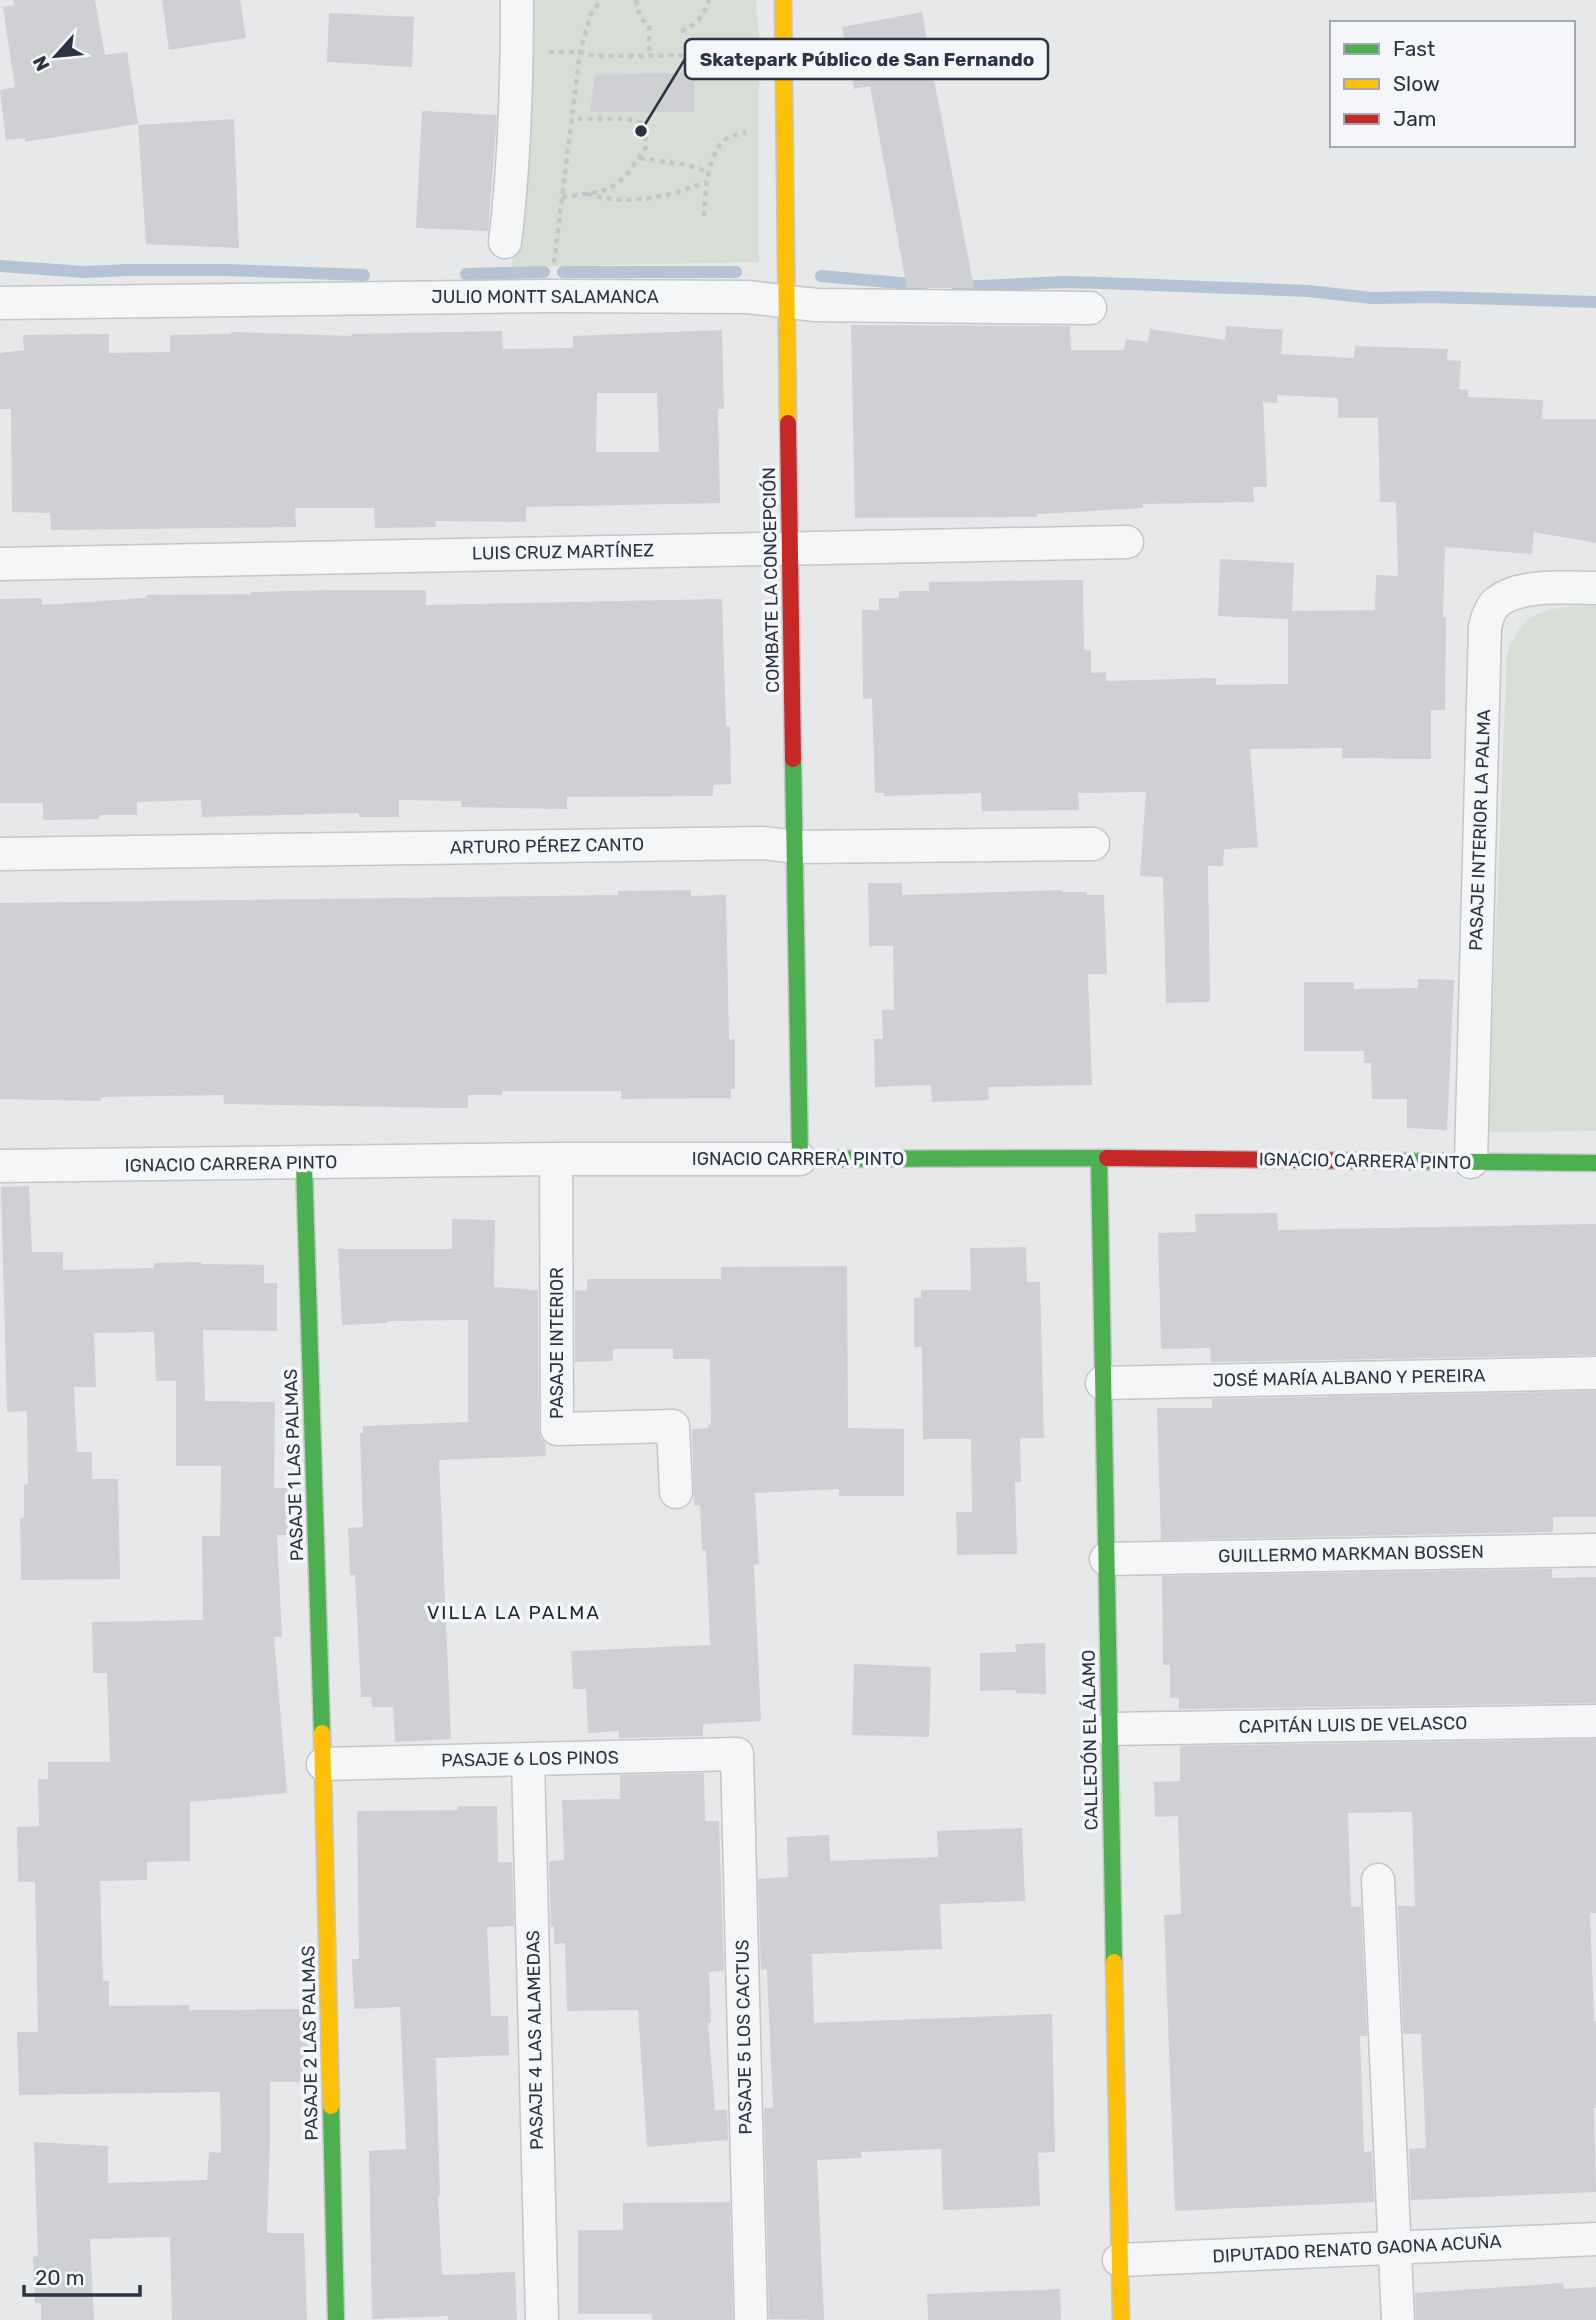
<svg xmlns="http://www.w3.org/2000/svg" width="1596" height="2320" font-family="Rubik,sans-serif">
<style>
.green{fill:#d6ded6}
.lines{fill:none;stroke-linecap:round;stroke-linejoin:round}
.stream{stroke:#b4c4d5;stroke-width:12}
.building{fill:#ced0d3;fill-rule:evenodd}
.street-casing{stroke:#c4c6c8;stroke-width:35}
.fast-casing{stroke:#c4c6c8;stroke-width:19}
.slow-casing{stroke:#c4c6c8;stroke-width:19}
.jam-casing{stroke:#c4c6c8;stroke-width:19}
.path{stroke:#c5c6ca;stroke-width:4.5;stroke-dasharray:5 5;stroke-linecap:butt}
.street{stroke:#f5f6f7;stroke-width:32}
.fast{stroke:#4caf50;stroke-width:16}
.slow{stroke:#ffc107;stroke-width:16}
.jam{stroke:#c62828;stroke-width:16}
.labels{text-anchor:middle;stroke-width:7;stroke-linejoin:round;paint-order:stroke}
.street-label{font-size:18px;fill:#2b3445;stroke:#f4f6f9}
.neighbourhood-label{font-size:19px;letter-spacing:2px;fill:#1d2536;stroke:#f4f6f9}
.leader{fill:none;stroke:#2b3445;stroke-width:2.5}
.callout-dot{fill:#2b3445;stroke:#f4f6f9;stroke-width:2.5}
.callout{fill:#f4f6f9;stroke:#2b3445;stroke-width:2.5}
.callout-label{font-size:19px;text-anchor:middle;font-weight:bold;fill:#2b3445}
</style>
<rect width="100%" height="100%" fill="#e6e8ea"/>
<path class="green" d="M 528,0 L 756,0 L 759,35 L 759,262 L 511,267 L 520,226 Z
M 1596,606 L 1596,1131 L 1488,1132 L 1507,654 C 1524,606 1551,607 1596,606 Z"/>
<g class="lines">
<path class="stream" d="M 0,266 L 85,272 L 127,270 L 225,270 L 364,275
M 563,272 L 736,272
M 466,274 L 544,272
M 821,276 L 922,285
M 958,287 L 1063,282 L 1102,283 L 1308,291 L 1372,298 L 1432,297 L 1596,302"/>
</g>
<path class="building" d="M 13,0 L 95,0 L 105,55 L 127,52 L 138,124 L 25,142 L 25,138 L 6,140 L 0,90 L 15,87 L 3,7 L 14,5 Z
M 162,0 L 240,0 L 246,38 L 169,50 Z
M 922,12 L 933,74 L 974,288 L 907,288 L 870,86 L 854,89 L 842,27 Z
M 329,13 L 414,17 L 412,67 L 327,62 Z
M 694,72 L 694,112 L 590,112 L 595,75 Z
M 422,111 L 497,115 L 488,231 L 416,228 Z
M 234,119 L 239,248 L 146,244 L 138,125 Z
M 851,325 L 1070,326 L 1071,350 L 1124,350 L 1126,339 L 1148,342 L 1150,329 L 1225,340 L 1226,326 L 1283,330 L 1281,354 L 1354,358 L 1355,346 L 1448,349 L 1447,360 L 1461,361 L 1459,389 L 1468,390 L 1468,397 L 1543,400 L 1542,419 L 1596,419 L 1596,543 L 1534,532 L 1532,554 L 1445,547 L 1443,617 L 1446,617 L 1445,710 L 1431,710 L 1431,759 L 1342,758 L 1342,748 L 1250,749 L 1258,847 L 1224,849 L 1223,866 L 1208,866 L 1210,1002 L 1166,1003 L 1163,877 L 1140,876 L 1146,792 L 1078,793 L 1079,810 L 982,811 L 981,793 L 884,796 L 884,793 L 875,793 L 872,698 L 863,699 L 862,610 L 879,610 L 879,598 L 899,598 L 899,591 L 929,591 L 929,582 L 1083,580 L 1084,650 L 1091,650 L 1091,673 L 1106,672 L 1106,681 L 1216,678 L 1216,685 L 1288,684 L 1288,619 L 1218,616 L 1220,559 L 1294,563 L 1292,611 L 1375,610 L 1376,575 L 1398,576 L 1396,502 L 1380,502 L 1378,418 L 1338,418 L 1338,398 L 1277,395 L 1277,403 L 1263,402 L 1267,487 L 1253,487 L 1254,502 L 1143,504 L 1143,508 L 1037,514 L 1037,517 L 855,518 Z
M 722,330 L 724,409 L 718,409 L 720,503 L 526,507 L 526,522 L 435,521 L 436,527 L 375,528 L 374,508 L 295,508 L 296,527 L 51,530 L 50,513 L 12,512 L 11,409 L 0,409 L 0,353 L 24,350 L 23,335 L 109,334 L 109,353 L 170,352 L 170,335 L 231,334 L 231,332 L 352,336 L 351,334 L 502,331 L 503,349 L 573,348 L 573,336 ZM 597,393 L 657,393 L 659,452 L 596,452 Z
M 332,590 L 426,590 L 426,605 L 722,599 L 726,726 L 730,726 L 731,784 L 713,785 L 713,796 L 567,797 L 567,809 L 462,807 L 461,801 L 399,800 L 399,817 L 359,817 L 359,813 L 202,817 L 201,800 L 137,802 L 137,815 L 99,815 L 99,819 L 43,820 L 43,803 L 0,803 L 0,599 L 42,598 L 42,605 L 146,598 L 146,595 L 251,594 L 251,592 Z
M 868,883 L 902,883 L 902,895 L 1062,890 L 1062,892 L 1086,892 L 1087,895 L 1104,895 L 1107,974 L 1088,974 L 1092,1085 L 988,1087 L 989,1100 L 932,1102 L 931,1085 L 875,1087 L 874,1039 L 883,1039 L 882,1010 L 894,1010 L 893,946 L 869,946 Z
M 691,890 L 691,896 L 726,895 L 729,1040 L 735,1039 L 735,1089 L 731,1089 L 731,1098 L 621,1099 L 621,1091 L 502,1091 L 502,1095 L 468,1095 L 468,1108 L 450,1108 L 224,1104 L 223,1095 L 101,1097 L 101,1101 L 0,1099 L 0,903 L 618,895 L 618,891 Z
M 1418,979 L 1454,980 L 1447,1130 L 1407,1128 L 1407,1099 L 1372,1099 L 1371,1063 L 1364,1063 L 1364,1051 L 1304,1051 L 1304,982 L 1354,982 L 1354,989 L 1418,988 Z
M 29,1186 L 32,1252 L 63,1252 L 63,1270 L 154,1268 L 154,1263 L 201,1262 L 201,1264 L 264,1265 L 264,1283 L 277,1283 L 277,1331 L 203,1330 L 205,1401 L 275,1402 L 274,1488 L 292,1488 L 292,1535 L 277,1535 L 282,1637 L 274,1637 L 287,1793 L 190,1802 L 190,1861 L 147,1862 L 147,1880 L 100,1881 L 103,1981 L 109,1981 L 109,2006 L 189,2005 L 189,2010 L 307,2009 L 308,2057 L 303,2057 L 303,2082 L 270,2082 L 270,2140 L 267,2233 L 304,2233 L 307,2320 L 172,2320 L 170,2237 L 90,2239 L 94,2320 L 41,2320 L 41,2303 L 35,2303 L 33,2257 L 38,2256 L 34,2142 L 108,2146 L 108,2183 L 207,2180 L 209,2152 L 221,2153 L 220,2092 L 19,2095 L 17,2032 L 38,2032 L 35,1882 L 18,1882 L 17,1827 L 39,1826 L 38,1779 L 48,1779 L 48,1762 L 110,1762 L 107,1673 L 93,1673 L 92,1622 L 203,1620 L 202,1536 L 220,1536 L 221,1466 L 176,1466 L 176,1381 L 156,1381 L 154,1332 L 94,1333 L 96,1387 L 74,1387 L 77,1452 L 92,1452 L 92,1479 L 118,1479 L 120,1579 L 21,1580 L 20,1518 L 24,1518 L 24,1485 L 28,1484 L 27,1411 L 7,1412 L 1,1187 Z
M 1277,1213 L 1278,1230 L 1596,1224 L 1596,1355 L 1211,1362 L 1210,1348 L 1161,1349 L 1158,1233 L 1196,1232 L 1195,1214 Z
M 452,1219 L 495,1220 L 494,1287 L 538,1290 L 539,1429 L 541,1438 L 545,1443 L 546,1456 L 439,1460 L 451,1739 L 395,1742 L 393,1707 L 372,1707 L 371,1697 L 361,1697 L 355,1574 L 350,1575 L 348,1528 L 363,1527 L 360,1433 L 363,1433 L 363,1426 L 468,1422 L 468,1320 L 387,1321 L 387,1323 L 342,1325 L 338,1249 L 452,1249 Z
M 1026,1247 L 1027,1282 L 1040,1282 L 1044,1438 L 1020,1438 L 1021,1482 L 1015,1482 L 1017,1554 L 957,1555 L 956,1512 L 972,1512 L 971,1439 L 923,1439 L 922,1347 L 914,1347 L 914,1298 L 921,1298 L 921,1290 L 971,1290 L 970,1248 Z
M 847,1266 L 848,1428 L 904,1429 L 904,1496 L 839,1496 L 839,1489 L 755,1493 L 759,1564 L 754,1565 L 761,1721 L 703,1724 L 703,1736 L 619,1738 L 619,1731 L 588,1733 L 586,1689 L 573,1689 L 571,1651 L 710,1645 L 706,1550 L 702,1550 L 700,1505 L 694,1506 L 692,1429 L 708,1428 L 708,1425 L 711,1424 L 710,1359 L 673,1359 L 673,1349 L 613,1349 L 613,1361 L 575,1362 L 575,1290 L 587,1291 L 587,1279 L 721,1279 L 721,1267 Z
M 1596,1391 L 1596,1517 L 1553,1517 L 1553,1532 L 1161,1540 L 1157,1408 L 1212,1408 L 1212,1399 Z
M 1552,1569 L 1552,1578 L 1596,1577 L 1596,1703 L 1179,1709 L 1179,1698 L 1170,1698 L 1170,1665 L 1163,1665 L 1162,1576 Z
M 1045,1643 L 1046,1694 L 1016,1693 L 1016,1690 L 980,1691 L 980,1653 L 1016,1652 L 1015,1644 Z
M 854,1664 L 931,1667 L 929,1737 L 852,1735 Z
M 1596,1739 L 1596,1913 L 1590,1913 L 1594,2021 L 1596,2021 L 1596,2108 L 1594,2108 L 1596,2192 L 1411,2200 L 1409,2149 L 1426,2148 L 1421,2034 L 1403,2034 L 1398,1906 L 1415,1906 L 1412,1812 L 1348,1813 L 1351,1907 L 1361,1906 L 1367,2036 L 1360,2036 L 1364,2152 L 1372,2151 L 1374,2202 L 1175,2211 L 1164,1915 L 1181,1914 L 1178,1816 L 1155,1817 L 1154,1782 L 1180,1781 L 1180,1746 Z
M 704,1773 L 705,1821 L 719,1821 L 724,1971 L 709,1972 L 711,2023 L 708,2023 L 715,2110 L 727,2110 L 728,2140 L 647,2147 L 638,2010 L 567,2011 L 565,1943 L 554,1944 L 554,1926 L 551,1926 L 549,1861 L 564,1860 L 562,1800 L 620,1799 L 620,1775 Z
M 458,1806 L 497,1806 L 498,1862 L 512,1862 L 514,1926 L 487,1927 L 491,2016 L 508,2016 L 509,2055 L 436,2058 L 440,2196 L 438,2196 L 442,2275 L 515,2272 L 517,2320 L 448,2320 L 448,2316 L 372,2319 L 369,2151 L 406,2149 L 400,2007 L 354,2009 L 352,1959 L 359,1959 L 357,1811 L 458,1810 Z
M 1022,1828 L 1025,1901 L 940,1904 L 942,1949 L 812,1954 L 814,2023 L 1052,2014 L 1055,2152 L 1038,2153 L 1040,2206 L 943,2210 L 941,2149 L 861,2152 L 862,2158 L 817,2160 L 824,2320 L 769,2319 L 764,2108 L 773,2108 L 767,1969 L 761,1970 L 758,1879 L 788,1877 L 787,1837 L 829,1835 L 830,1861 L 938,1857 L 937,1831 Z
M 730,2202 L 733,2320 L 652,2320 L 652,2314 L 578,2314 L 578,2230 L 623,2230 L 623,2203 Z
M 1563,2283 L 1564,2289 L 1596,2287 L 1596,2320 L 1416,2320 L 1415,2293 Z
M 1060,2289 L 1061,2320 L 928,2320 L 927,2294 Z"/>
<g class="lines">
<defs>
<path id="street" d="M 505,242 C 515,162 517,80 517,0
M 0,303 L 551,296 L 747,297 L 816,305 L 1090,308
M 0,564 L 1127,542
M 0,854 L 763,843 L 796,847 L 1093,844
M 556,1159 L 557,1429 L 673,1426 L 676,1492
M 1471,1162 L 1485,627 C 1487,618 1490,608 1497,602 C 1521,583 1568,588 1596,588
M 0,1166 L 556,1159 L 800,1159
M 1102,1383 L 1596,1373
M 1106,1559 L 1596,1550
M 1109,1729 L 1596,1721
M 528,1760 L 542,2320
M 323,1764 L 737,1754 L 751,2320
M 1378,1880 L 1398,2320
M 1119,2260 L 1596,2239"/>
<path id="fast" d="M 793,759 L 800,1159 L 1107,1158
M 1099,1158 L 1114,1962
M 1375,1161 L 1596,1163
M 304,1163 L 322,1733
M 331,2106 L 336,2320"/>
<path id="slow" d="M 783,0 L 788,423
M 322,1733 L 331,2106
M 1114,1962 L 1121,2320"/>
<path id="jam" d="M 788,423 L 793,759
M 1107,1158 L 1375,1161"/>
</defs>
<use href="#street" class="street-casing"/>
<use href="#fast" class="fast-casing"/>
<use href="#slow" class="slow-casing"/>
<use href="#jam" class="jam-casing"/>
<path class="path" d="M 636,0 L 640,17 L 649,27 L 649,56
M 681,31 C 697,25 704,15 709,0
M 549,52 L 580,52 L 594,56 L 747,55
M 640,158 L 687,165 L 709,172
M 587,194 C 629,206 665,198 706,182
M 562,197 C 614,190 617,192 646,147 L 644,123 L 626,119 L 572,119
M 704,216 C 705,196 707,154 725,140 C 729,136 740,134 746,132
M 554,263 L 580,52 L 591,14 L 601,0"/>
<use href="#street" class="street"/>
<use href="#fast" class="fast"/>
<use href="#slow" class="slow"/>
<use href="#jam" class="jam"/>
</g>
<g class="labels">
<g class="street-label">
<text x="545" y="303">JULIO MONTT SALAMANCA</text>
<text transform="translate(563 552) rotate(-1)" y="6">LUIS CRUZ MARTÍNEZ</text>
<text transform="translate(771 580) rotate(-91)" y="6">COMBATE LA CONCEPCIÓN</text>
<text transform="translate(1480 830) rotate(-88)" y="6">PASAJE INTERIOR LA PALMA</text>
<text transform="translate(547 846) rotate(-1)" y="6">ARTURO PÉREZ CANTO</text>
<text x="798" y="1165">IGNACIO CARRERA PINTO</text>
<text transform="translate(1365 1161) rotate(1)" y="6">IGNACIO CARRERA PINTO</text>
<text transform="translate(231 1164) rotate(-1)" y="6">IGNACIO CARRERA PINTO</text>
<text transform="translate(557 1343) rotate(-90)" y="6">PASAJE INTERIOR</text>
<text transform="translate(1349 1378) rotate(-1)" y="6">JOSÉ MARÍA ALBANO Y PEREIRA</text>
<text transform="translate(294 1465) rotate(-92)" y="6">PASAJE 1 LAS PALMAS</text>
<text transform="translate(1351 1554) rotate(-1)" y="6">GUILLERMO MARKMAN BOSSEN</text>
<text transform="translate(1353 1725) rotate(-1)" y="6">CAPITÁN LUIS DE VELASCO</text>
<text transform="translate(1090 1740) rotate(-91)" y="6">CALLEJÓN EL ÁLAMO</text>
<text transform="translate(530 1759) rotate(-1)" y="6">PASAJE 6 LOS PINOS</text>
<text transform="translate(744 2037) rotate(-91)" y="6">PASAJE 5 LOS CACTUS</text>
<text transform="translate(535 2040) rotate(-91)" y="6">PASAJE 4 LAS ALAMEDAS</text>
<text transform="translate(310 2043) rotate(-91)" y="6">PASAJE 2 LAS PALMAS</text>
<text transform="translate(1357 2249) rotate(-3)" y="6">DIPUTADO RENATO GAONA ACUÑA</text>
</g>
<g class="neighbourhood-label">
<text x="514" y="1619">VILLA LA PALMA</text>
</g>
</g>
<path class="leader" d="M641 131L685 59"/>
<circle class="callout-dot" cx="641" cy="131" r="7"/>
<rect class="callout" x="685" y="39" width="363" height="40" rx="7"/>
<g class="callout-label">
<text x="867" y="66">Skatepark Público de San Fernando</text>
</g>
<rect x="1330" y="21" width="245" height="126" fill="#f4f6f9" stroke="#a4a8b1" stroke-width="2"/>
<rect x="1344" y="44" width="35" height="10" fill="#4caf50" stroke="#a4a8b1" stroke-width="2"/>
<text x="1393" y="56" font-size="21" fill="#2b3445">Fast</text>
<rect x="1344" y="79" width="35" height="10" fill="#ffc107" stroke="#a4a8b1" stroke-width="2"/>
<text x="1393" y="91" font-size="21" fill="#2b3445">Slow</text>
<rect x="1344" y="114" width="35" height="10" fill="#c62828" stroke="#a4a8b1" stroke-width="2"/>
<text x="1393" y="126" font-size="21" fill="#2b3445">Jam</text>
<g transform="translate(56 56) rotate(243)" stroke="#f4f6f9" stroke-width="5" paint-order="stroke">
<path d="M0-5L12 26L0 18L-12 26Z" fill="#2b3445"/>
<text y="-10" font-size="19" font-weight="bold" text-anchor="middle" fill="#2b3445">N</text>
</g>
<path d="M24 2285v10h116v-10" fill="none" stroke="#2b3445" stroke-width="3.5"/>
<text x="35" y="2285" font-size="21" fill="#2b3445" stroke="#f4f6f9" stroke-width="5" paint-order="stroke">20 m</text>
</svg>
